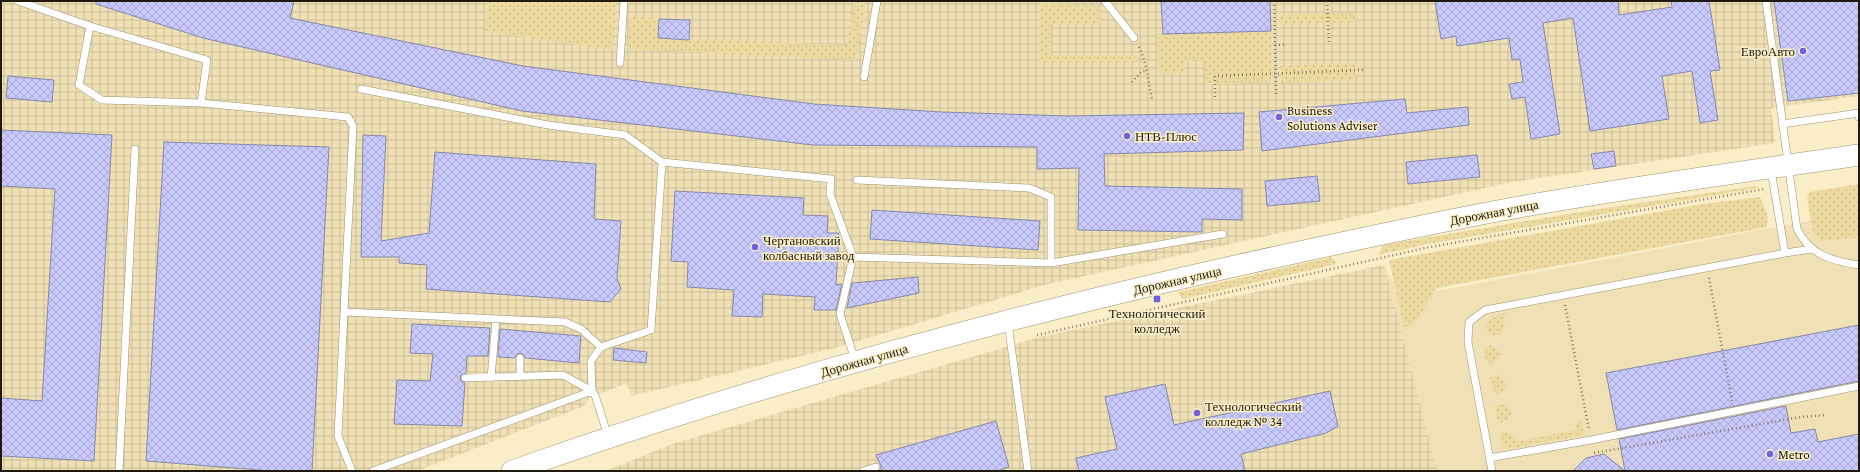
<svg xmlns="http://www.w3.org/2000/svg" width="1860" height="472" font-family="'Crimson Pro',serif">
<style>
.built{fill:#efe1b5}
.industrial{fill:url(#industrial-grid)}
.grass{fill:url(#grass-dots)}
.building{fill:url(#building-cross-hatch);stroke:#8688a9}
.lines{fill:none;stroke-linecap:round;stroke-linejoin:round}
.service-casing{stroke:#9d9270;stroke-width:8}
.secondary-casing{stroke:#9d9270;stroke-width:22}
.path{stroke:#857d65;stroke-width:2.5;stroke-dasharray:1 3;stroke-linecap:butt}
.service{stroke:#fff;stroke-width:7}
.secondary{stroke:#fff;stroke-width:21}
.poi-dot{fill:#6e63dd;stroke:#faeec9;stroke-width:1.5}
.labels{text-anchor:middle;stroke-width:3;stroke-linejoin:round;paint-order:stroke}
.poi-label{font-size:13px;fill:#1f1a0d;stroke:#faeec9;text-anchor:start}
.street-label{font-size:13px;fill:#1f1a0d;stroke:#faeec9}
</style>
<defs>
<pattern id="industrial-grid" width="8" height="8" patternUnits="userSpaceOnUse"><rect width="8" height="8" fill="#efe1b5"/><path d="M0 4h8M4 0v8" fill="none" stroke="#ccc09a"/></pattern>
<pattern id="grass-dots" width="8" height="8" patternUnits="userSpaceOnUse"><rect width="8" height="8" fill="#eddaa0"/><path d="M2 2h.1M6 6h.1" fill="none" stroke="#cbba89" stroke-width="1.8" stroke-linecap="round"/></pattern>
<pattern id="building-cross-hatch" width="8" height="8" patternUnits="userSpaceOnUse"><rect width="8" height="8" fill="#c8c9fb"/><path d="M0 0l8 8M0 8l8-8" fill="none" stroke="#abacd6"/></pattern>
</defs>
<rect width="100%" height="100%" fill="#faeec9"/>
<path class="built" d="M 1850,213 L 1859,218 L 1859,471 L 1437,471 L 1384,265 L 1401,298 Z"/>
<path class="industrial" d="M 1,1 L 1859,1 L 1859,96 L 1771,108 L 1775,143 L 1512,182 L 1048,284 L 835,348 L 631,396 L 627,383 L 589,398 L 584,406 L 417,471 L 1,471 Z
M 1384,265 L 1437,471 L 606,471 L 675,443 L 1044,336 Z"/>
<path class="grass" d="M 488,1 L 616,1 L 613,50 L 485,31 Z
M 855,1 L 866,1 L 856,60 L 628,49 L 630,17 L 659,19 L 658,38 L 847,45 Z
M 1040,3 L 1100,6 L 1101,23 L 1051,23 L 1050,55 L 1137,56 L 1138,62 L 1039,62 Z
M 1356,13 L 1356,22 L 1280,23 L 1280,15 Z
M 1271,31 L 1272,82 L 1206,85 L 1204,60 L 1184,61 L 1184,73 L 1159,74 L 1157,34 Z
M 1357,63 L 1357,74 L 1353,80 L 1281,83 L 1281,66 Z
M 1859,184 L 1859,237 L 1821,241 L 1813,233 L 1807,197 L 1810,192 Z
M 1756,186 L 1757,188 L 1428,244 L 1378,255 L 1383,245 L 1598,209 Z
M 1760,197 L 1768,217 L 1767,227 L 1436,288 L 1414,325 L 1404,327 L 1389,260 L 1703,204 Z
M 1332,257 L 1337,264 L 1182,299 L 1178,292 Z
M 1508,312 L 1501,321 L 1506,324 L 1501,334 L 1494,336 L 1488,333 L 1486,326 C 1492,317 1497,314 1508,312 Z
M 1491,345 L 1503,354 L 1492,365 L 1485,358 L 1484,351 Z
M 1498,375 L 1507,385 L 1501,393 L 1496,394 L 1493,389 L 1490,378 Z
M 1504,404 L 1512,412 L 1506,421 L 1501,422 L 1497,418 L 1495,405 Z
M 1581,419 L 1584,435 L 1507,449 L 1502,445 L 1501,433 L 1509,433 L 1519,441 L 1576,430 L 1577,420 Z"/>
<path class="building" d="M 96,1 L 294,1 L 290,18 L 523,66 L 814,104 L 942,112 L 1068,116 L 1244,113 L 1243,150 L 1104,154 L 1105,186 L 1242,189 L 1242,220 L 1202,219 L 1202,232 L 1078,230 L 1079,168 L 1037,169 L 1037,147 L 813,145 L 522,111 L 203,38 L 96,4 Z
M 1161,1 L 1270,1 L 1271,31 L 1163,34 Z
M 1435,1 L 1618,1 L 1619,15 L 1672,7 L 1671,1 L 1709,1 L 1720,70 L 1710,71 L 1718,120 L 1700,123 L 1692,71 L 1662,76 L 1669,119 L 1590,131 L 1573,18 L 1543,23 L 1560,134 L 1531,139 L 1525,97 L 1512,99 L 1509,84 L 1523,82 L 1520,59 L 1512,60 L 1509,38 L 1457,46 L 1456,36 L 1441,39 Z
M 1774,1 L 1859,1 L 1859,93 L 1788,101 Z
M 659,19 L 690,20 L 689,40 L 658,38 Z
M 8,76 L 54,80 L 52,102 L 6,98 Z
M 1405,99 L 1407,113 L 1468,107 L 1469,125 L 1262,151 L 1259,112 Z
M 1,130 L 112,135 L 94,461 L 1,456 L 1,398 L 42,401 L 55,189 L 1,186 Z
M 363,135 L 386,136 L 381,241 L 429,233 L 435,152 L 596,164 L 594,219 L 621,221 L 617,279 L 621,289 L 610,302 L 426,289 L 427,265 L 399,263 L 399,257 L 361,257 Z
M 164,142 L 329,147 L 312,471 L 272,471 L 146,461 Z
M 1614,151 L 1616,166 L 1594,169 L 1591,154 Z
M 1477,155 L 1480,177 L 1408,184 L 1406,162 Z
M 1317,176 L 1320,201 L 1267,206 L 1265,181 Z
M 675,191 L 804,198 L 803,215 L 828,216 L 827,233 L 839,233 L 836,285 L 842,284 L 836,310 L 814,310 L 815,297 L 763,294 L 762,317 L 732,316 L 734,290 L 687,287 L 688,262 L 671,261 Z
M 872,210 L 1040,221 L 1038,250 L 870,239 Z
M 918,277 L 919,293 L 847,308 L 852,283 Z
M 412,324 L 490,328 L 488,356 L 467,356 L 466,373 L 460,376 L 461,381 L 465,383 L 462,426 L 394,424 L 397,380 L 430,381 L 433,354 L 410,353 Z
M 1859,325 L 1859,381 L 1617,430 L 1606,373 Z
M 500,329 L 581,336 L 579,363 L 525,358 L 524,355 L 520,353 L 517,354 L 515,358 L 498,357 Z
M 614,348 L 647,352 L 646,363 L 613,360 Z
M 1165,384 L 1174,425 L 1330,391 L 1338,426 L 1326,433 L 1241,454 L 1245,471 L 1079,471 L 1076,458 L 1117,449 L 1105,397 Z
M 1786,406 L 1791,433 L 1815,429 L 1818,442 L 1859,434 L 1859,471 L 1573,471 L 1586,458 L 1604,454 L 1625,471 L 1619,439 Z
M 996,421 L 1009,467 L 997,471 L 881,471 L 881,466 L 876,455 Z"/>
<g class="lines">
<defs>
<path id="service" d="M 18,1 L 90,26 L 79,85 L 102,100 L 201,103 L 348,117 L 353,126 L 338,436 L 352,471
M 1105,1 L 1134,38
M 1766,1 L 1797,229 C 1810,255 1832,261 1859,265
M 90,26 L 207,60 L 201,103
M 620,63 L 624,1
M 864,77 L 877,1
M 361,89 L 548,125 L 625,135 L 662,162 L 831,179 L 830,194 L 853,257 L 840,314 L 855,360
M 1782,124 L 1859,113 L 1859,117
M 1771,170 L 1785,253
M 857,180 L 1029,188 L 1051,197 L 1051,263
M 853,257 L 1051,263 L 1223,234
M 345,312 L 565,322 L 581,329 L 601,347
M 1008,323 L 1028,471
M 520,376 L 520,358
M 465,378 L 563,375 L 592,391
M 491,378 L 496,320
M 592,391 L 591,361 L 601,347 L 651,330 L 662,162
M 1489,458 L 1591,440 L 1859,386
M 119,471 L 135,149
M 373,471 L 592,391 L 595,395 L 608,436
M 863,471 L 876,467
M 1492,471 L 1468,342 L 1469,322 L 1485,310 L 1785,253 L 1812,249"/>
<path id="secondary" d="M 512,471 C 748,387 991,321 1235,266 C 1326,246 1416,226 1508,209 C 1624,188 1742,172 1859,155"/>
</defs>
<use href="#service" class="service-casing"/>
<use href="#secondary" class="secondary-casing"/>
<path class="path" d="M 1274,1 L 1276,94
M 1327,1 L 1329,44
M 1275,45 L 1286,45
M 1139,47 C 1147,63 1148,81 1152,99
M 1132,82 L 1141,72 L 1146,71
M 1215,97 L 1215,76 L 1363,70
M 1709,278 L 1732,401
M 1565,305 L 1589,430
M 1037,335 L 1430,247 L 1764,189
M 1594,453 L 1801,417 L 1825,415"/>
<use href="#service" class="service"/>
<use href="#secondary" class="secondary"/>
</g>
<g class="poi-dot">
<circle cx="1803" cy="51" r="4"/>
<circle cx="1279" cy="117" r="4"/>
<circle cx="1127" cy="136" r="4"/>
<circle cx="755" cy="247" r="4"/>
<rect x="1153" y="295" width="8" height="8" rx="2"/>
<circle cx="1197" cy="413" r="4"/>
<circle cx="1770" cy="454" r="4"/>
</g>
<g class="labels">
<g class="poi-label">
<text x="1795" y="56" text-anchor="end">ЕвроАвто</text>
<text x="1287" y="115">Business<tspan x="1287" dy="15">Solutions Adviser</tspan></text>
<text x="1135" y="141">НТВ-Плюс</text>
<text x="763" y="245">Чертановский<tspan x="763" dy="15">колбасный завод</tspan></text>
<text x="1157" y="318" text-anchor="middle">Технологический<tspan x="1157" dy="15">колледж</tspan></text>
<text x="1205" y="411">Технологический<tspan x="1205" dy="15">колледж № 34</tspan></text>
<text x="1778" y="459">Metro</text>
</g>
<g class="street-label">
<text transform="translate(1494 212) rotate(-11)" y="5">Дорожная улица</text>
<text transform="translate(1177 280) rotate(-13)" y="5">Дорожная улица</text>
<text transform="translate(864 360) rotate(-16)" y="5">Дорожная улица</text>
</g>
</g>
<rect width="1860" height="472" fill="none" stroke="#1f1a0d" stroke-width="4"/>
</svg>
